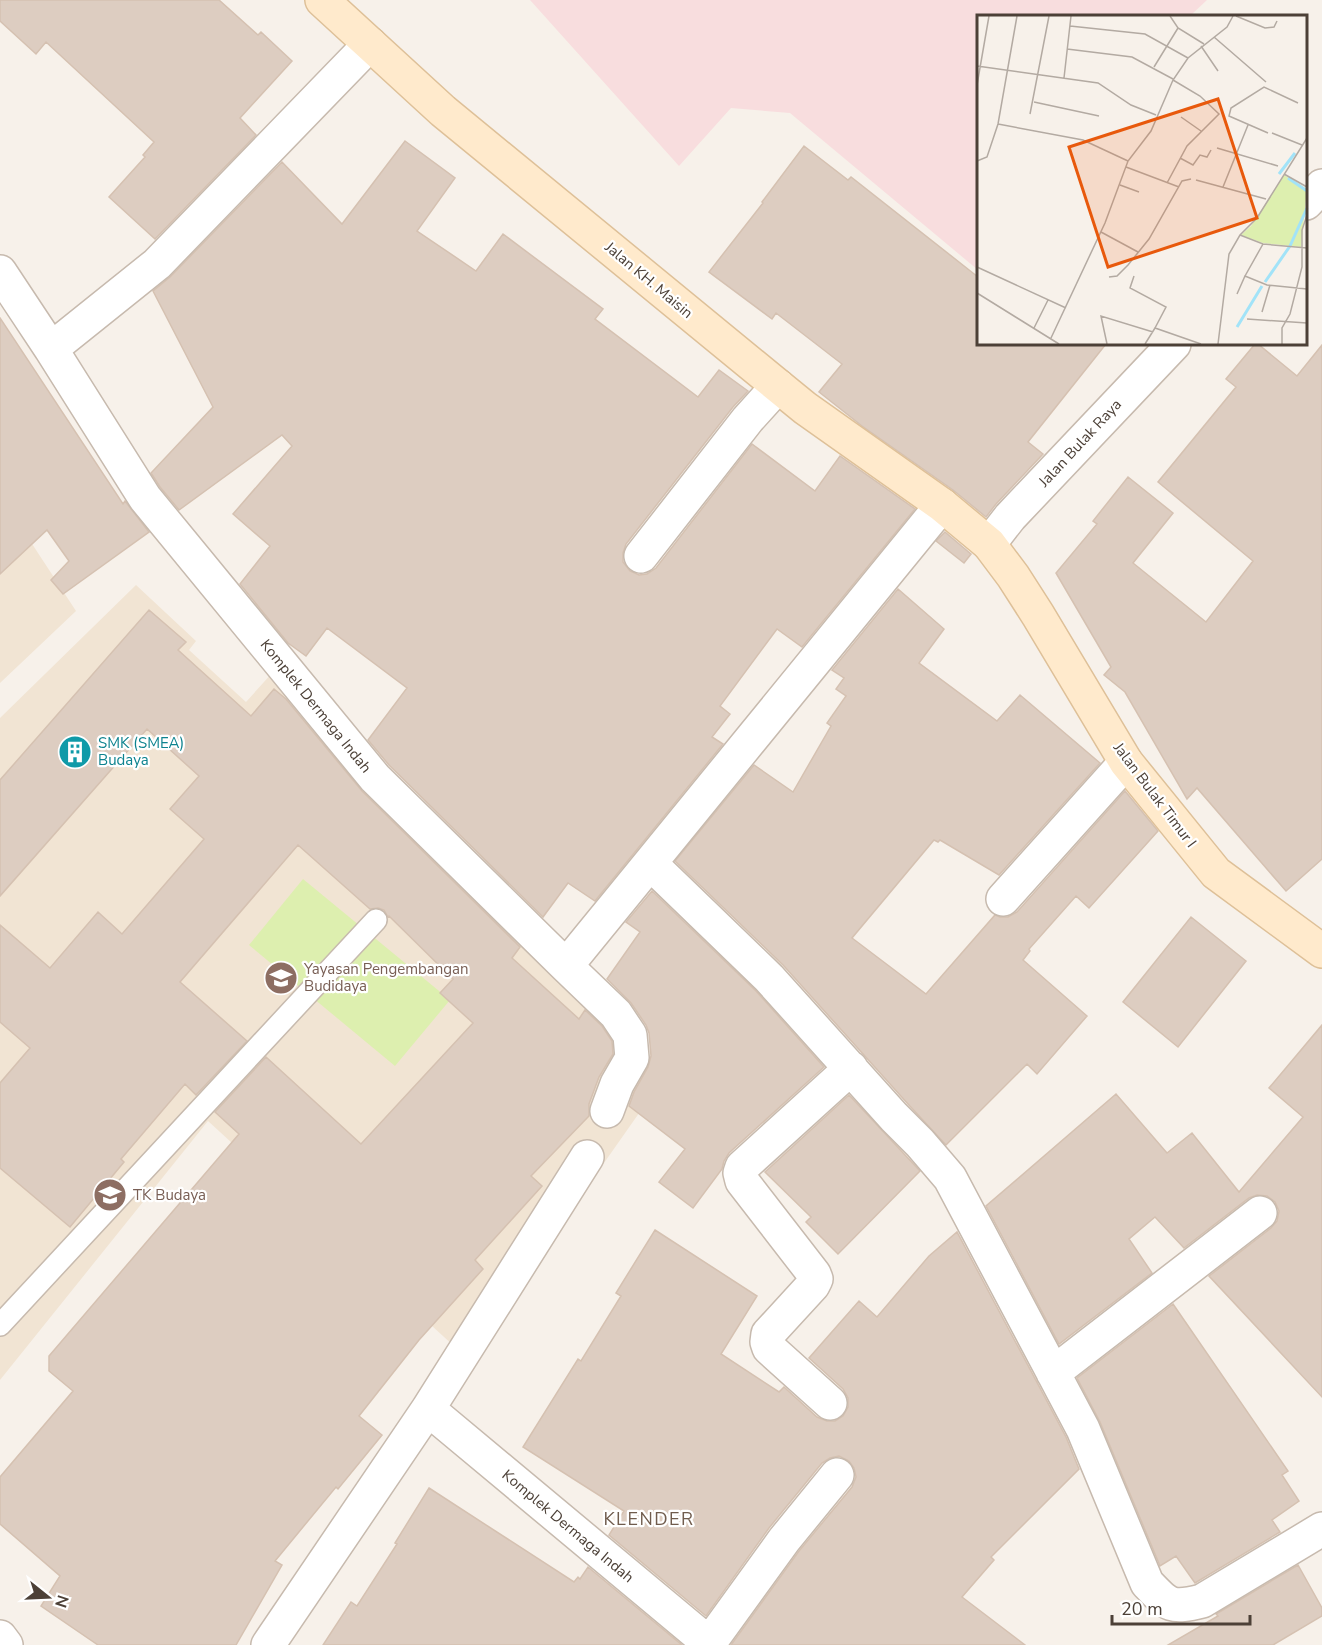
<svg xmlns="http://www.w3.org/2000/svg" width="1322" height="1645" font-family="'Nunito Sans',sans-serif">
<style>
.education{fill:#f1e4d3}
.medical{fill:#f8ddde}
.green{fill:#ddefaf}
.building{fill:#ddcdc1;stroke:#d5c1b1;stroke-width:1.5}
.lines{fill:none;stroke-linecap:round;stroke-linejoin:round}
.lane-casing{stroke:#c7baae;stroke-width:24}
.street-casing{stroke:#c7baae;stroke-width:36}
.secondary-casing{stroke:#dec098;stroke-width:36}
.lane{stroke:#fff;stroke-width:21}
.street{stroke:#fff;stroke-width:33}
.secondary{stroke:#ffeacc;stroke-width:33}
.labels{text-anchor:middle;stroke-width:4.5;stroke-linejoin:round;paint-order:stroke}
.street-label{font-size:15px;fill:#4c4037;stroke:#fff}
.culture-label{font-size:15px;fill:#0d838f;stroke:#fff;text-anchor:start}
.education-label{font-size:15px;fill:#785e54;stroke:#fff;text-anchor:start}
.quarter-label{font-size:18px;letter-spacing:1.5px;fill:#705c4d;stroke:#fff}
.inset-river{fill:none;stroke:#a2e3f8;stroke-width:3}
.inset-road{fill:none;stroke:#b3aaa2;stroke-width:1.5}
.view{fill:#e8590c;fill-opacity:0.15;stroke:#e8590c;stroke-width:3}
.inset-edge{fill:none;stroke:#4c4037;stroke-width:3}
</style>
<rect width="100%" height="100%" fill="#f7f1ea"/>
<path class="education" d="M 0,495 L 76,611 L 0,683 Z
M 136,585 L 196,641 L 189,650 L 246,702 L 273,672 L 367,793 L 462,876 L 663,1079 L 467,1358 L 208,1121 L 0,1380 L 0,718 Z"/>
<path class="medical" d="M 530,0 L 1207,0 L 1190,16 L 978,16 L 978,270 L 790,113 L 731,108 L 679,166 Z"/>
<path class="green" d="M 303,879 L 450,1000 L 395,1066 L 249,945 Z"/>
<path class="building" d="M 0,0 L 219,0 L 258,35 L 261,32 L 292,61 L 240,118 L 256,135 L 155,239 L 109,197 L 145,157 L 143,155 L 154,142 L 46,42 L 36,54 L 0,21 Z
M 405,141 L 455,178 L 417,231 L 476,271 L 503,234 L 603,309 L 595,319 L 698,397 L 719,370 L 748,391 L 733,407 L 626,544 L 623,553 L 623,562 L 630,571 L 639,575 L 647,574 L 656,568 L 752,444 L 815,491 L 840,456 L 915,509 L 802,647 L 777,629 L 720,706 L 730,714 L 712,737 L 723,744 L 595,901 L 568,883 L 543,917 L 389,765 L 368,740 L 407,688 L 327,628 L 306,656 L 288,643 L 240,584 L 270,546 L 233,514 L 292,446 L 282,435 L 179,510 L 160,487 L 151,473 L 213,407 L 153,291 L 170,277 L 282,162 L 342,224 Z
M 804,146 L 848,180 L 851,177 L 978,277 L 978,344 L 1106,344 L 1028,442 L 1043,454 L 996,504 L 986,517 L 953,490 L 862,426 L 819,392 L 842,364 L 776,313 L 772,319 L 709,272 L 763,203 L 762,202 Z
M 0,318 L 123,504 L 125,501 L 149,532 L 63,594 L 51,580 L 69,561 L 47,530 L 0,574 Z
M 1255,344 L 1258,344 L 1297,376 L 1322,345 L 1322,859 L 1286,891 L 1197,788 L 1187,799 L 1125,692 L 1104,675 L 1111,667 L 1056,573 L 1097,524 L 1093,521 L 1128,477 L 1173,513 L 1133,563 L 1206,622 L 1253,561 L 1158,482 L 1236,387 L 1226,379 Z
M 945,532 L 971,554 L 964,563 L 936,541 Z
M 898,589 L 944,629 L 919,663 L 997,721 L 1020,695 L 1100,763 L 999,875 L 940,840 L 938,842 L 934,840 L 852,938 L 926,994 L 995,915 L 1000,917 L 1008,917 L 1017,912 L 1125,791 L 1158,831 L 1089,908 L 1076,896 L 1029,949 L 1030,951 L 1023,960 L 1087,1016 L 1037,1074 L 1027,1064 L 946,1145 L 908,1104 L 783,965 L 675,861 L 754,765 L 793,792 L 831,726 L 827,723 L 846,696 L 836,689 L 844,678 L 832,670 Z
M 149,610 L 186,642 L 178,650 L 251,716 L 274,689 L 286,699 L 362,791 L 520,947 L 512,958 L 579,1019 L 585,1010 L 602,1026 L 612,1041 L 613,1054 L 599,1077 L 589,1104 L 589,1116 L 531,1176 L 542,1186 L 475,1260 L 483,1269 L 419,1340 L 359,1416 L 382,1435 L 338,1489 L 336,1487 L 275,1561 L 282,1565 L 236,1645 L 98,1645 L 41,1606 L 60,1576 L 0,1524 L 0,1477 L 73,1391 L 49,1371 L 49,1356 L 239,1134 L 215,1112 L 266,1057 L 361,1144 L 473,1023 L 440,993 L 453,979 L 389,916 L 388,917 L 384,910 L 378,908 L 370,909 L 298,845 L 180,982 L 247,1041 L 196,1095 L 185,1084 L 121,1159 L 124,1162 L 70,1227 L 0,1168 L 0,1083 L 30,1048 L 0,1022 L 0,925 L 50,968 L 98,912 L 122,934 L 204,839 L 170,809 L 199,776 L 147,729 L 0,896 L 0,780 Z
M 652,891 L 756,991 L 824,1067 L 729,1153 L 724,1161 L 722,1169 L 693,1208 L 659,1182 L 685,1149 L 629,1106 L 634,1092 L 648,1067 L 651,1056 L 649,1033 L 646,1025 L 631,1003 L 607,979 L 640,932 L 626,922 Z
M 1191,917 L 1246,961 L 1178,1047 L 1123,1002 Z
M 1322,1025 L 1322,1397 L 1209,1276 L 1271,1228 L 1277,1221 L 1279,1211 L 1275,1202 L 1267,1196 L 1257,1195 L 1249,1198 L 1184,1248 L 1155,1217 L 1129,1239 L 1152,1273 L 1059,1344 L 986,1206 L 1116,1094 L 1167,1153 L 1192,1133 L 1239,1192 L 1303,1117 L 1269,1088 Z
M 849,1095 L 920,1171 L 838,1254 L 806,1222 L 811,1217 L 765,1172 Z
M 655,1230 L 757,1296 L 721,1354 L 779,1392 L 784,1387 L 817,1417 L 827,1421 L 835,1421 L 843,1416 L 848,1407 L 848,1398 L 843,1389 L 809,1358 L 859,1301 L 877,1317 L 929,1256 L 957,1232 L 1066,1437 L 1079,1469 L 991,1557 L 994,1560 L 962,1597 L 1025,1645 L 731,1645 L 799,1551 L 852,1487 L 856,1477 L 854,1468 L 849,1461 L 839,1456 L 830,1458 L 822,1463 L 769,1528 L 706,1616 L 609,1535 L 624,1511 L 523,1447 L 578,1359 L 581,1361 L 621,1296 L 616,1293 Z
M 1173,1304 L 1288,1471 L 1282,1475 L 1299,1501 L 1272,1520 L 1280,1532 L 1195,1583 L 1176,1556 L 1160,1566 L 1100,1422 L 1077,1378 Z
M 429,1488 L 574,1582 L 578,1577 L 580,1579 L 588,1567 L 682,1645 L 323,1645 L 351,1602 L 357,1606 L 397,1544 L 395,1543 Z
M 1298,1565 L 1322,1608 L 1322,1616 L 1273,1645 L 1168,1645 L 1218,1616 L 1216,1614 Z"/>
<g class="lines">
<defs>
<path id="lane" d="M 0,1325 L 376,920"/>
<path id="street" d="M 1306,203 L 1322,186
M 0,272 L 51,349 L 145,498 L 375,778 L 566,966 L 616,1014 L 630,1035 L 632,1058 L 617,1084 L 607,1111
M 51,349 L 157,264 L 370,44
M 989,544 L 1010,517 L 1174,344
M 641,556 L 748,419 L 778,386
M 650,863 L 769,978 L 894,1117 L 920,1143 L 950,1178 L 1083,1429 L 1147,1583 C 1168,1605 1170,1609 1202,1601 L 1322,1529
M 1003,899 L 1126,762
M 566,966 L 942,505
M 1053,1373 L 1260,1213
M 830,1403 L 769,1348 L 767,1342 L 768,1334 L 813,1285 L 816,1279 L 814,1274 L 742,1181 L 740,1173 L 742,1167 L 851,1068
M 428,1409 L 711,1645
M 0,1637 L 6,1645
M 268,1645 L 428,1409 L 587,1157
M 708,1645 L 784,1540 L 837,1475"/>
<path id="secondary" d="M 322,0 L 443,111 L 778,386 L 805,408 L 942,505 L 989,544 L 1013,576 L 1038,615 L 1126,762 L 1216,873 L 1322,951"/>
</defs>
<use href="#lane" class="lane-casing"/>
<use href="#street" class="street-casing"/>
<use href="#secondary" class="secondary-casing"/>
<use href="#lane" class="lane"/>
<use href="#street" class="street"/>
<use href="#secondary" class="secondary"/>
</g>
<defs>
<symbol id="building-disc" viewBox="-11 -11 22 22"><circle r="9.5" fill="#0f9aa8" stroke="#fff"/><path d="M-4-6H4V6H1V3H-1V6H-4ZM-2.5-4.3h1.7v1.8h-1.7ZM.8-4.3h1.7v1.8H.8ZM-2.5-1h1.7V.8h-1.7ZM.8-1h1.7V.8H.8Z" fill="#fff"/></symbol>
<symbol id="school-disc" viewBox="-11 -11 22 22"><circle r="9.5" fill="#8d6e63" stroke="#fff"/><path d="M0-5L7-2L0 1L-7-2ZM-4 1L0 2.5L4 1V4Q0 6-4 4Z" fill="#fff"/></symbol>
</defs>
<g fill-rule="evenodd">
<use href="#building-disc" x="56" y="733" width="38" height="38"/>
<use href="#school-disc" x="262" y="959" width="38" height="38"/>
<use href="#school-disc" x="91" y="1176" width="38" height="38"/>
</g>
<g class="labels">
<g class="street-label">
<text transform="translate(649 280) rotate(40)" y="5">Jalan KH. Maisin</text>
<text transform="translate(1080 443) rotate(-47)" y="5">Jalan Bulak Raya</text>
<text transform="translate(316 706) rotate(51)" y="5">Komplek Dermaga Indah</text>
<text transform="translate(1155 795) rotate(53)" y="5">Jalan Bulak Timur I</text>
<text transform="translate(568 1526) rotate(40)" y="5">Komplek Dermaga Indah</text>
</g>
<g class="culture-label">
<text x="98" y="748">SMK (SMEA)<tspan x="98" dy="17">Budaya</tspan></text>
</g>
<g class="education-label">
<text x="304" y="974">Yayasan Pengembangan<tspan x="304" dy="17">Budidaya</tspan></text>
<text x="133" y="1200">TK Budaya</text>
</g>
<g class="quarter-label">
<text x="649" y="1525">KLENDER</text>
</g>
</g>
<g transform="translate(977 15)">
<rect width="330" height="330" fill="#f7f1ea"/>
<path d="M 307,160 L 330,174 L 324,232 L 286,228 L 264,220 L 274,211 Z" fill="#ddefaf"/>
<path class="inset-river" d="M 302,159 L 318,138M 311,163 L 330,176M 288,267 L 313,231 L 330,193M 260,312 L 285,271"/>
<path class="inset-road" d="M 193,1 L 201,13 L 227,29M 259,1 L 288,13 L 297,12 L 300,6M 93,11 L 168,19 L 211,43M 237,22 L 289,67M 224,31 L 241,56M 90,34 L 155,42 L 196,64M 0,51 L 121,68 L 154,90 L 179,100M 177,52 L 201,13M 87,63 L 94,1M 0,70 L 12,1M 57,87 L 122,101M 53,99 L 72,1M 204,102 L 224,116M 21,109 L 106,125 L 151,146M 291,118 L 252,101 L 254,93 L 287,72 L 321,88M 295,118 L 325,130M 240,133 L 301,151M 203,143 L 216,150 L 223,140 L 230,142 L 234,135M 0,146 L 10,142 L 21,109 L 40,1M 149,152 L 202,172M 307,159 L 330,172M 219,165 L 289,184M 190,168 L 210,131 L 242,99 L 223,81 L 196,65M 143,170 L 162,177M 246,172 L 271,110M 124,217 L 161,237M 263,220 L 286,229 L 330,233M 0,252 L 89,293M 157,261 L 153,273 L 189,292 L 178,313M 268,261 L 286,229M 132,262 L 140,261 L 151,250 L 172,224 L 205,166 L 214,164M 0,278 L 82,329M 260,279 L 268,261 L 290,270 L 330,274M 285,297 L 293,270M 270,304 L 330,308M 57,313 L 71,285M 74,323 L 128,208 L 151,146 L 174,116 L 196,65 L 211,43 L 250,12 L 256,1M 130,329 L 124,301 L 176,317M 168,329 L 178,313 L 224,329M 241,329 L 252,239 L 263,220 L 280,203 L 330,123M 305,329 L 305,313 L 313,299 L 325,252 L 325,215 L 330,200"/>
<path class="view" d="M 241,84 L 280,203 L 131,252 L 92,132 Z"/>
<rect width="330" height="330" class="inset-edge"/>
</g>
<g transform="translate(48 1597) rotate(108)" stroke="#ffffff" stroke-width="4.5" paint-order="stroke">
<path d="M0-4.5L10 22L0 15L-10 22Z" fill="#4c4037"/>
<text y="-9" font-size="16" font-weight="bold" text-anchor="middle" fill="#4c4037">N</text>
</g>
<path d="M1112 1615v9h138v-9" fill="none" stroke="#4c4037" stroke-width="3"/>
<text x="1121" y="1615" font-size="18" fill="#4c4037" stroke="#ffffff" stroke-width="4.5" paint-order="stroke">20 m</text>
</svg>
